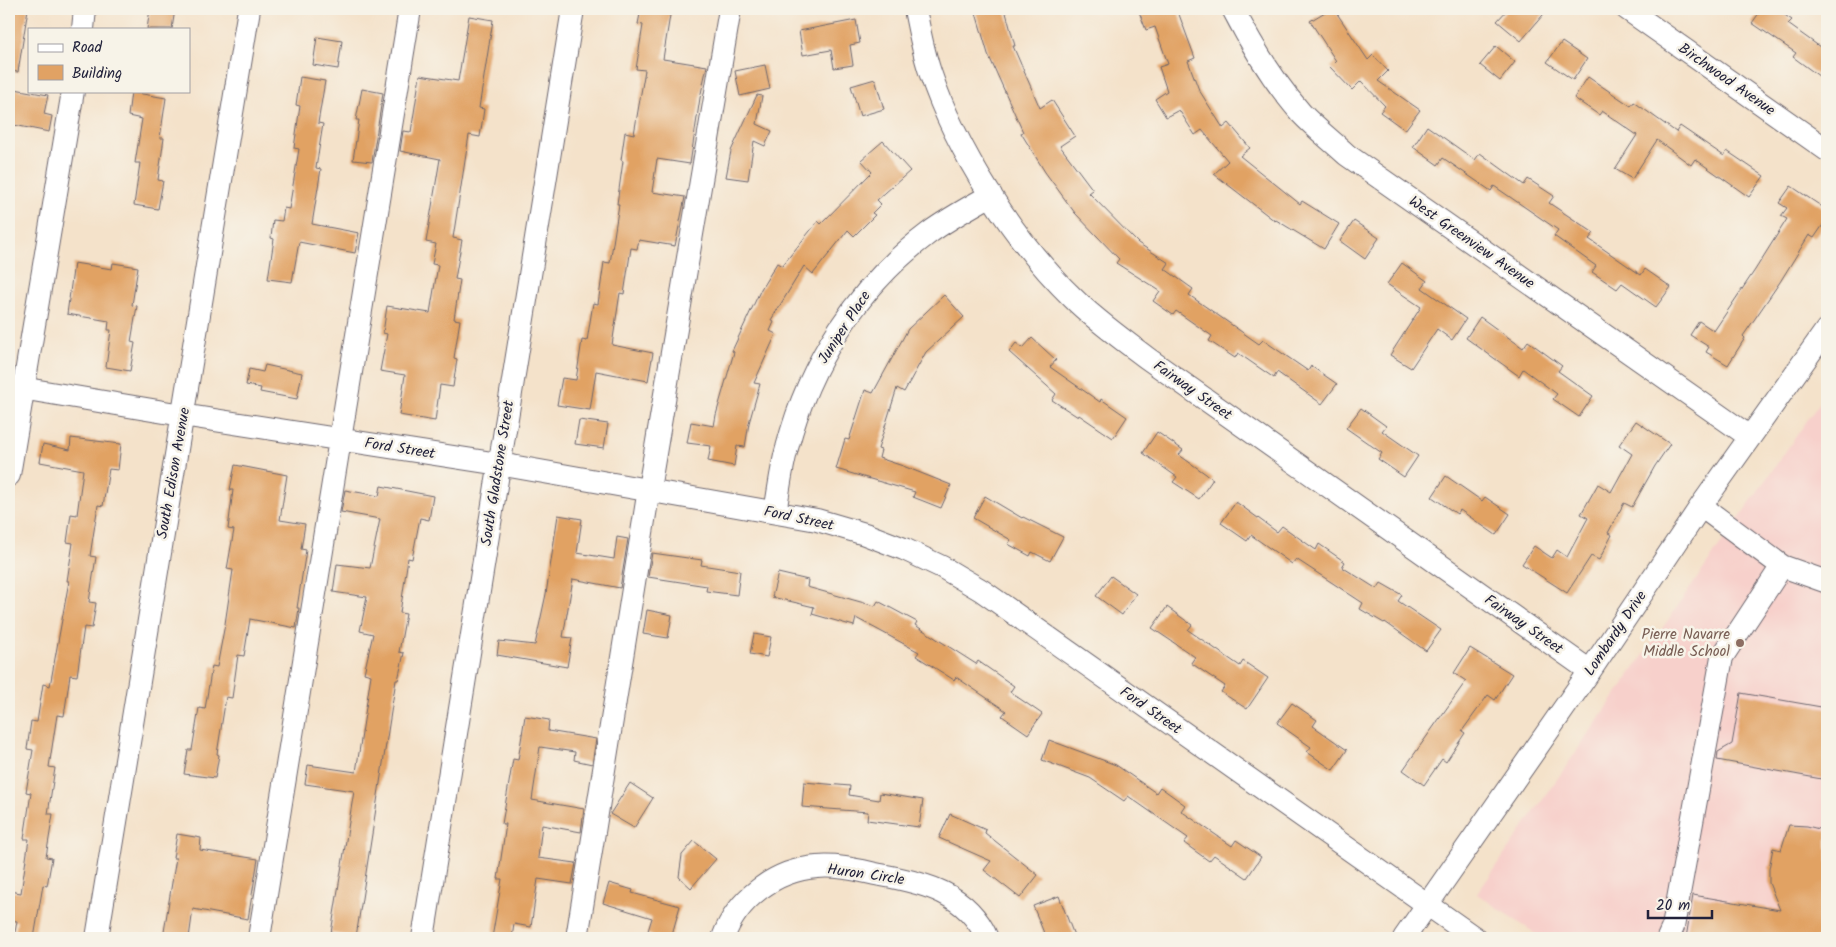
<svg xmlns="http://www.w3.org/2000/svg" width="1836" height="947" font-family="Kalam,sans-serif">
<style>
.built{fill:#f7d0cb}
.building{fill:#e1a264}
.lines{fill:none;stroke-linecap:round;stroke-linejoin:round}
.minor-casing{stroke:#6c656d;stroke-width:24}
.minor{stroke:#fff;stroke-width:22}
.education-dot{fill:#8d6e63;stroke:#f7f3e8;stroke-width:2}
.labels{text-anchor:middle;stroke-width:5;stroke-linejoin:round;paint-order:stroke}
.street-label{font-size:15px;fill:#22223b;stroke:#f7f3e8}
.education-label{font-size:15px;fill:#785e54;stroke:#f7f3e8;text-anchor:end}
</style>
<rect width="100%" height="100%" fill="#f7f3e8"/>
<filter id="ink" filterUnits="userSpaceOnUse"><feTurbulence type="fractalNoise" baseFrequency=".02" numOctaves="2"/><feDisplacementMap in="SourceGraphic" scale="10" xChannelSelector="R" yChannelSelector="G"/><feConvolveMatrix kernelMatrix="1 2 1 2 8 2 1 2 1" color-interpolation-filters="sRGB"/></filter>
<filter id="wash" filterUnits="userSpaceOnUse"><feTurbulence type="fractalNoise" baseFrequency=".0096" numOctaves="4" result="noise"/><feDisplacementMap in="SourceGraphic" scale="20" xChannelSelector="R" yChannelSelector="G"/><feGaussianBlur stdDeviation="1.12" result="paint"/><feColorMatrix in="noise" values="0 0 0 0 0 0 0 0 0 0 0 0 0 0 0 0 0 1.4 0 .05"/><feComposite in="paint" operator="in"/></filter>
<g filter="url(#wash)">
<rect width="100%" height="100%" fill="#f4e2ca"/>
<path class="built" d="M 1827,392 L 1827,938 L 1542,938 L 1477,894 Z"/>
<g id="blocks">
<path class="building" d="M 9,9 L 28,9 L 18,72 L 9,71 Z
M 150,9 L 175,9 L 172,29 L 147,29 Z
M 641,9 L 671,9 L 663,59 L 707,66 L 700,98 L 690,164 L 657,159 L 652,192 L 685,197 L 675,246 L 639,240 L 637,249 L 631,248 L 624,294 L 620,293 L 612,345 L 653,353 L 648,381 L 596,371 L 590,410 L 557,405 L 562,378 L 576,380 L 582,340 L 587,341 L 593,303 L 598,304 L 604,262 L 610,263 L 619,204 L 617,204 L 623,161 L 621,160 L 625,132 L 634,134 L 645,70 L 636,69 L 643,25 L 638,24 Z
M 990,9 L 1005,9 L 1015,46 L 1013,46 L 1040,108 L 1052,100 L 1075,136 L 1060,146 L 1093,190 L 1089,193 L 1138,243 L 1169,263 L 1165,269 L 1193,289 L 1189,295 L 1259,344 L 1263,340 L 1308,371 L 1311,366 L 1337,384 L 1322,404 L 1277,372 L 1274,378 L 1238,353 L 1235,358 L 1209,341 L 1212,336 L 1176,311 L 1173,315 L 1153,301 L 1160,291 L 1116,263 L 1119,259 L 1075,213 L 1045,172 L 1021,133 L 1023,132 L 988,54 L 976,13 Z
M 1138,9 L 1177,9 L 1195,58 L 1188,61 L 1199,90 L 1223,128 L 1229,123 L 1250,148 L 1240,156 L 1300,204 L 1302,201 L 1339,224 L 1324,249 L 1276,220 L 1275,221 L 1214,174 L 1228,161 L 1202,130 L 1195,135 L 1179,110 L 1166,117 L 1155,99 L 1167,91 L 1159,67 L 1168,64 L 1155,27 L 1146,30 Z
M 1330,9 L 1334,9 L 1368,60 L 1373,55 L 1388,71 L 1378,81 L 1420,110 L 1405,130 L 1380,112 L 1385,106 L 1361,81 L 1352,90 L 1330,67 L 1336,61 L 1310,21 Z
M 1508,9 L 1548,9 L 1521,41 L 1497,21 Z
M 1762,9 L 1776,9 L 1792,20 L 1788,24 L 1827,52 L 1827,82 L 1793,57 L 1796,53 L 1752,23 Z
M 469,16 L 493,20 L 479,108 L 484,109 L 480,137 L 469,135 L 453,238 L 462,240 L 455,279 L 460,280 L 454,319 L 460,320 L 454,358 L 457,359 L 453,387 L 440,385 L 435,421 L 399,415 L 405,375 L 380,371 L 387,334 L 383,333 L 387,306 L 430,313 L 438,265 L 432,264 L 436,244 L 426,242 L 440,159 L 400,151 L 403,131 L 411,132 L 420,75 L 458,81 Z
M 856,20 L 860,43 L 850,45 L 853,65 L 834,68 L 831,50 L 803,55 L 799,31 Z
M 317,37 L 342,41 L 338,69 L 313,65 Z
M 1562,42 L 1587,59 L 1573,80 L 1547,62 Z
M 1496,46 L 1515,62 L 1500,81 L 1480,65 Z
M 765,65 L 770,89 L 740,96 L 735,71 Z
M 300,77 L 325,81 L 318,123 L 323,124 L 316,168 L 321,169 L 312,224 L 359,233 L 355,253 L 299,242 L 292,282 L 268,279 L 274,239 L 271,238 L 273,220 L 282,221 L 284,208 L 289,209 L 299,149 L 294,148 L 300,106 L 296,105 Z
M 1588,77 L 1631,106 L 1634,102 L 1676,132 L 1680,126 L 1724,156 L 1727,151 L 1764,176 L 1749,197 L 1695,159 L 1691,165 L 1657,140 L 1632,179 L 1615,169 L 1637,135 L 1602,111 L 1599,115 L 1574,98 Z
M 875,79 L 884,109 L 860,116 L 851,86 Z
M 9,88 L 48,95 L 44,114 L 52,116 L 49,132 L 9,124 Z
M 362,89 L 383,93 L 372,162 L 353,160 L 359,120 L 356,120 Z
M 131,92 L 166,98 L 160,138 L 164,138 L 158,180 L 163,181 L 158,209 L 134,205 L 140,163 L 135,163 L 142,119 L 128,116 Z
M 757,95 L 762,96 L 757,124 L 772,131 L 765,146 L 754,141 L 748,180 L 726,177 L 731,151 Z
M 1427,126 L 1475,160 L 1480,153 L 1524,185 L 1528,179 L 1554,196 L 1549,203 L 1594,233 L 1589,239 L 1641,275 L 1645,269 L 1671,287 L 1656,307 L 1622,283 L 1617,289 L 1592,272 L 1596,266 L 1554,236 L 1558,230 L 1494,186 L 1491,191 L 1443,158 L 1438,165 L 1413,147 Z
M 883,141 L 910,171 L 877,200 L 881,204 L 872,213 L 875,215 L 854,236 L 848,230 L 813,274 L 804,266 L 771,320 L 774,322 L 770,331 L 776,334 L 754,383 L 760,384 L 749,423 L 745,447 L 737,446 L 734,466 L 708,461 L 711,446 L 687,443 L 691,422 L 714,426 L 716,415 L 734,352 L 732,351 L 761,289 L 777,263 L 782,266 L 818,221 L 821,224 L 872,172 L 861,160 Z
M 1791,186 L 1827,210 L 1827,219 L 1814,238 L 1809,235 L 1780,282 L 1743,336 L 1745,338 L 1728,365 L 1706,352 L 1709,347 L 1690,335 L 1699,321 L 1714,331 L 1755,270 L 1787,219 L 1781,216 L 1787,208 L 1779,203 Z
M 1354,221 L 1379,238 L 1365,259 L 1340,241 Z
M 74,263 L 112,269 L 113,263 L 138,267 L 132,305 L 137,306 L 131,342 L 135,343 L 130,371 L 106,367 L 111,330 L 108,330 L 109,321 L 67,314 Z
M 1402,263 L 1427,281 L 1422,288 L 1466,319 L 1452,340 L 1437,329 L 1411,368 L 1390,355 L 1421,307 L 1387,284 Z
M 944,295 L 964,317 L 926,352 L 904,392 L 897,388 L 878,449 L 881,450 L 879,458 L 903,466 L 951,485 L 941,508 L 913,497 L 915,492 L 836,469 L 845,439 L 849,440 L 865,390 L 873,393 L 908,329 Z
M 1480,317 L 1523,348 L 1528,341 L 1562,366 L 1558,371 L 1593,396 L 1579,417 L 1553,399 L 1557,394 L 1523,369 L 1519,376 L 1466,338 Z
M 1032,338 L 1056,360 L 1050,367 L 1100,402 L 1101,399 L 1127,417 L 1113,438 L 1079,415 L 1078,417 L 1052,400 L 1056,394 L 1009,352 L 1016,343 L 1023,348 Z
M 265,365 L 302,373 L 297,399 L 260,392 L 261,388 L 246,385 L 249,369 L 263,372 Z
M 1361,408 L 1386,426 L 1382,431 L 1418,456 L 1404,477 L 1378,459 L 1382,453 L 1346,428 Z
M 579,420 L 608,424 L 604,448 L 575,444 Z
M 1636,421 L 1670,444 L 1655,466 L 1632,507 L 1624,503 L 1608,533 L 1612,535 L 1599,560 L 1591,556 L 1567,593 L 1522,564 L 1534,546 L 1552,558 L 1557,550 L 1567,557 L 1588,518 L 1581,514 L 1598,484 L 1611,492 L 1632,454 L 1619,445 Z
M 1157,432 L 1183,450 L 1179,455 L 1213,479 L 1199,499 L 1173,482 L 1177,477 L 1143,453 Z
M 71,438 L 121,444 L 118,470 L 109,469 L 103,506 L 98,505 L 90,556 L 96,557 L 89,602 L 96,603 L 92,628 L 84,627 L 77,676 L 70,675 L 64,716 L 57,715 L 49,767 L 55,768 L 48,814 L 53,814 L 46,857 L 52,858 L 47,886 L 43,885 L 34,938 L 14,938 L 17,921 L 9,920 L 9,891 L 21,893 L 29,839 L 24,839 L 31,793 L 26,792 L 33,750 L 27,749 L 31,721 L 37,722 L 43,684 L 50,686 L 69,581 L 67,581 L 73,543 L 67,542 L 71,514 L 77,515 L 83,470 L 40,462 L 43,444 L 70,450 Z
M 235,465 L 287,475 L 280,520 L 305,524 L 301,549 L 306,550 L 297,608 L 299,608 L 296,628 L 250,619 L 244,656 L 238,655 L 232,698 L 226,697 L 217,754 L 219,755 L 215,778 L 184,774 L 188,750 L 192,750 L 199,708 L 205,709 L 212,666 L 217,667 L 225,624 L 233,570 L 227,569 L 234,530 L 228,529 L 233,490 L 230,490 Z
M 1446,476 L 1482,501 L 1485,497 L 1510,514 L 1496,535 L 1460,510 L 1457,514 L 1432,497 Z
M 381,486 L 433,496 L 429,520 L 420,518 L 412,559 L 408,558 L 400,613 L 406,614 L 399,652 L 404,653 L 398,680 L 396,680 L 356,937 L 331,933 L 354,791 L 305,784 L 308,765 L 356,772 L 371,675 L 364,673 L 373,634 L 360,631 L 367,597 L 333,592 L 337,564 L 370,568 L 380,519 L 341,512 L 345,490 L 379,496 Z
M 985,496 L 1022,518 L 1023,517 L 1063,537 L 1050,561 L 1032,552 L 1030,556 L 1008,544 L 1011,540 L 973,518 Z
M 1236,502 L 1277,532 L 1282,526 L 1316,550 L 1319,544 L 1345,562 L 1342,567 L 1377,589 L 1381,583 L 1402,595 L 1398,601 L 1441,630 L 1426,651 L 1385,622 L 1384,623 L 1360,609 L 1363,603 L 1296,559 L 1292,564 L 1251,535 L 1247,541 L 1221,523 Z
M 558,515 L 582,519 L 577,553 L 614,559 L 617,537 L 628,539 L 620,588 L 573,579 L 563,637 L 572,638 L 567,667 L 497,655 L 499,641 L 535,645 L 546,594 Z
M 652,553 L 702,560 L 701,565 L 740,571 L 737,595 L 706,591 L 707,586 L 648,577 Z
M 778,573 L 808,580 L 807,587 L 875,606 L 878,601 L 917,622 L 915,625 L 976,664 L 978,661 L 1014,686 L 1010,692 L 1042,714 L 1028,734 L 1002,716 L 1006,711 L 956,677 L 954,680 L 916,656 L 919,652 L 856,618 L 854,626 L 812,614 L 814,607 L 772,597 Z
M 1111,576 L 1136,594 L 1122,615 L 1096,596 Z
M 1167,607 L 1192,625 L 1188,630 L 1240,666 L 1243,661 L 1268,678 L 1247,709 L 1221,692 L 1225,686 L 1191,663 L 1195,657 L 1152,628 Z
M 647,610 L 672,615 L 668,638 L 643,634 Z
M 754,634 L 771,637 L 767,657 L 750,654 Z
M 1470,648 L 1512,674 L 1495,700 L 1488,695 L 1462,731 L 1465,733 L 1446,762 L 1442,759 L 1424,785 L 1403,770 L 1466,681 L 1454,673 Z
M 1741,693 L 1827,708 L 1827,780 L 1717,760 L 1718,752 L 1732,744 Z
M 1292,703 L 1317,720 L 1313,726 L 1347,750 L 1333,770 L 1307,752 L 1311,747 L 1277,723 Z
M 525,716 L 549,720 L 548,731 L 596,739 L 592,764 L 574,760 L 575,752 L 540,747 L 532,800 L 584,809 L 581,832 L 542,825 L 538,858 L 576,863 L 572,884 L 538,879 L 531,927 L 514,924 L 512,938 L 492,938 L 502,879 L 498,879 L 506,824 L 502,824 L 513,759 L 518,760 Z
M 1049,740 L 1116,765 L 1156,793 L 1160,787 L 1185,805 L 1181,811 L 1232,846 L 1236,840 L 1261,857 L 1247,878 L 1214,855 L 1209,861 L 1184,843 L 1188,838 L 1128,796 L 1124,801 L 1090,778 L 1042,760 Z
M 804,782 L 850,786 L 849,795 L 879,800 L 880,793 L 923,800 L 919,827 L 867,820 L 868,812 L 802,807 Z
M 630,783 L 653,798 L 634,828 L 610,814 Z
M 950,814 L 986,830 L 985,833 L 1038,875 L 1020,898 L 984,870 L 991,861 L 939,838 Z
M 1789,825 L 1807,826 L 1827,831 L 1827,938 L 1686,938 L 1693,895 L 1780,910 L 1769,883 L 1769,869 L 1773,848 L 1781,850 Z
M 177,834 L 201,838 L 200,850 L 258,859 L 248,919 L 193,909 L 189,938 L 163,938 L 176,858 L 173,858 Z
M 694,841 L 716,859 L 691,888 L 679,877 L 682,855 Z
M 609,883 L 633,890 L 632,893 L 680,906 L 671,938 L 664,938 L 647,934 L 652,918 L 603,903 Z
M 1059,896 L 1075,938 L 1046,938 L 1033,906 Z"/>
</g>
</g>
<g filter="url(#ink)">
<use href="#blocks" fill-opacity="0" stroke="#6c656d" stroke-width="1"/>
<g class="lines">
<defs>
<path id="minor" d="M 915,9 C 919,30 923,51 930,72 C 956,150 1014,241 1073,298 C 1095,320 1122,339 1147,358 L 1590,671
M 1233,9 C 1252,46 1273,81 1301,113 C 1315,128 1332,141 1347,155 L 1750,437
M 1627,9 L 1827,150
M 83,29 L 85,9
M 9,386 L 182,415 L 499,464 L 817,520 L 865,534 L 904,549 L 942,567 L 981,590 L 1475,938
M 9,475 L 73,91
M 775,512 C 779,491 781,469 787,448 C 809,363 858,286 929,233 C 948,219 970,207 991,195
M 1782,566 L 1827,582
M 97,938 L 249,9
M 259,938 L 410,9
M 423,938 L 573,9
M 577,938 L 649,489 L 730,9
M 723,938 C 737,899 775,870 817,867 C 839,865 861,871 881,875 C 925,883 967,893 987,938
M 1404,938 L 1590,671 L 1701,506 L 1827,329
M 1668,938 L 1673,927 L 1722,657 L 1782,566 L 1701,506"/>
</defs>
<use href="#minor" class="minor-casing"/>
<use href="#minor" class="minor"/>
</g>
</g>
<circle class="education-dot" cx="1740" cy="643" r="5"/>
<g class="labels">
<g class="street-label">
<text transform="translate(1727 79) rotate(35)" y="5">Birchwood Avenue</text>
<text transform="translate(1472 242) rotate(35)" y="5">West Greenview Avenue</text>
<text transform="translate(844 327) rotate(-57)" y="5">Juniper Place</text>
<text transform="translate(1193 390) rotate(35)" y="5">Fairway Street</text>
<text transform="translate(400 448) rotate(9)" y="5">Ford Street</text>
<text transform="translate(173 473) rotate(-80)" y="5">South Edison Avenue</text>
<text transform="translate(497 473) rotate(-81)" y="5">South Gladstone Street</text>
<text transform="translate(799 518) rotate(12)" y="5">Ford Street</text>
<text transform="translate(1524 624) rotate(35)" y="5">Fairway Street</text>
<text transform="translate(1615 633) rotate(-56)" y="5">Lombardy Drive</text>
<text transform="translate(1151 710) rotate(35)" y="5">Ford Street</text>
<text transform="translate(866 874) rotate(8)" y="5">Huron Circle</text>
</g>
<g class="education-label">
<text x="1730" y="639">Pierre Navarre<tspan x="1730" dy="17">Middle School</tspan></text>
</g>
</g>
<rect width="1836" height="947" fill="none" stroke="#f7f3e8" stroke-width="30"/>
<rect x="28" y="28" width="162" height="65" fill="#f7f3e8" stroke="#a29fa3"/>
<rect x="38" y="44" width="25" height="8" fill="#ffffff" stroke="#a29fa3"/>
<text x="72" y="52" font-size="15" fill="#22223b">Road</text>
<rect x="38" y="65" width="25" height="15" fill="#e1a264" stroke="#a29fa3"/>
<text x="72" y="78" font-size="15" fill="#22223b">Building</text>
<path d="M1648 910v8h64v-8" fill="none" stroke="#22223b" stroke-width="2.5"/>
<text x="1656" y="910" font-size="15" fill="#22223b" stroke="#f7f3e8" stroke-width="4" paint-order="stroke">20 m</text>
</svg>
